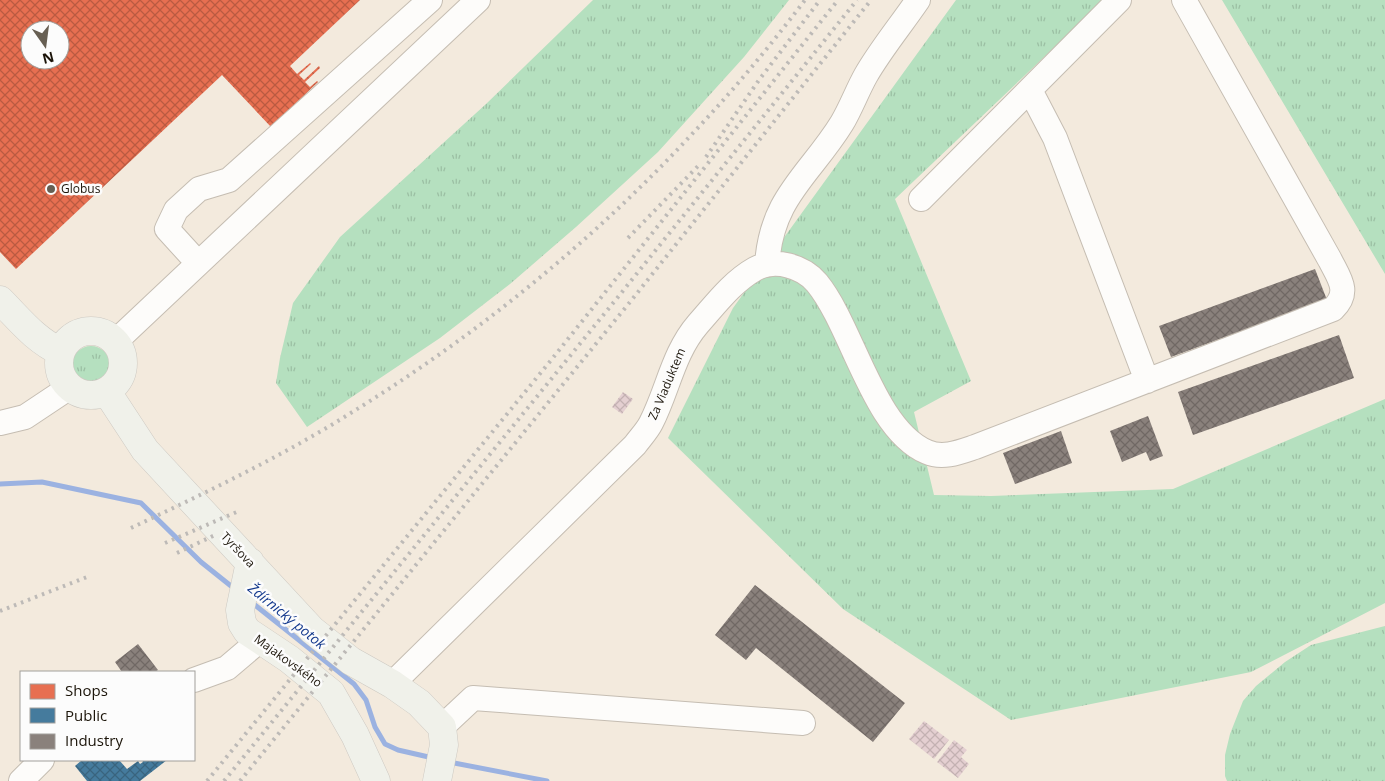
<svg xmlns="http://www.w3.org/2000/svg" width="1385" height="781" font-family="'Open Sans',sans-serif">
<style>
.grass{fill:url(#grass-tufts)}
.shops{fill:url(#shops-cross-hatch);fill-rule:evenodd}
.public{fill:url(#public-cross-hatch)}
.industry{fill:url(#industry-cross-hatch)}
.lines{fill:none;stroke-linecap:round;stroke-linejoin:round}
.stream{stroke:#9bb2e1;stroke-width:5}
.building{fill:url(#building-cross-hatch)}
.minor-casing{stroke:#c5bdb2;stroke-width:26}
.major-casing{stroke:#cdc9c2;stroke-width:29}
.minor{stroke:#fdfcfa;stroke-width:24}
.major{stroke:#f0f1ea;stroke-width:28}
.rail{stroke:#bdbab7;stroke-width:4;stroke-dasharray:2.5 5;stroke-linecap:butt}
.poi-dot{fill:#675f53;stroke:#fcfcfc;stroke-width:2}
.labels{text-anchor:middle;stroke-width:5;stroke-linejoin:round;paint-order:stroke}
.poi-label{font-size:12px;fill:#1b1409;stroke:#fcfcfc;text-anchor:start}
.street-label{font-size:12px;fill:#1b1409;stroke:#fcfcfc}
.water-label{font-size:14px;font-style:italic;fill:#14398d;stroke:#fcfcfc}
</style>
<defs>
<pattern id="grass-tufts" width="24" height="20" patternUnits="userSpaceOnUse" patternTransform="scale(1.25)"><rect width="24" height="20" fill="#b5e0bf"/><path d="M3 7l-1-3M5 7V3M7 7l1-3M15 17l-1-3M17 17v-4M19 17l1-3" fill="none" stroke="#9bbfa3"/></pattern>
<pattern id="shops-cross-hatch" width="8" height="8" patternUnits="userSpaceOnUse" patternTransform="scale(1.25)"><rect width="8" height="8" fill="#e76f51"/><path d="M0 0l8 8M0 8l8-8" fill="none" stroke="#ba5a41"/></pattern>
<pattern id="public-cross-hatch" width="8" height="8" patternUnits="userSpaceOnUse" patternTransform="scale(1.25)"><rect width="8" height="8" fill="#457b9d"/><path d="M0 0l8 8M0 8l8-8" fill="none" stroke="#39647e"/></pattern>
<pattern id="industry-cross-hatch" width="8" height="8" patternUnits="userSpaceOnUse" patternTransform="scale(1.25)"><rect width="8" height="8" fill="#8a817c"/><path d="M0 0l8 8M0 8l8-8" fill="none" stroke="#706864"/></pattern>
<pattern id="building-cross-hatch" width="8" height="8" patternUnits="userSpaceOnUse" patternTransform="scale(1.25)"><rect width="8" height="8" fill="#e4cfd1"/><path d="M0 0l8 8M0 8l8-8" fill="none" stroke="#c3b1b2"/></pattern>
</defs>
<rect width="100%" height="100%" fill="#f3eadd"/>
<path class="grass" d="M 593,0 L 789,0 L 744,57 L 658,152 L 576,227 L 510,284 L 440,338 L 307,427 L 276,383 L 280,358 L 293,303 L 340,237 L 486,104 Z
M 956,0 L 1104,0 L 895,199 L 971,381 L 914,412 L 934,495 L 991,496 L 1173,489 L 1385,399 L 1385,603 L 1251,672 L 1011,720 L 843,609 L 668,438 L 733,308 Z
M 1222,0 L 1385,0 L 1385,274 Z
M72 365a19 19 0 1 1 38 0a19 19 0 1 1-38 0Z
M 1385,626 L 1385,781 L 1227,781 L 1225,776 L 1225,755 L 1230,734 L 1243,701 L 1256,686 L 1285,662 L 1311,645 Z"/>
<path class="shops" d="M 0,0 L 360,0 L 290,66 L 297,74 L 310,63 L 311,64 L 299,75 L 304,80 L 319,66 L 320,68 L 305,82 L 310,87 L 317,81 L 318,82 L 271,127 L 222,75 L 16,269 L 0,252 ZM 30,30 L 60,30 L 60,60 L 30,60 Z"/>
<path class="public" d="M 82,760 L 119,760 L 127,769 L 138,761 L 140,764 L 143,762 L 142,760 L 167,760 L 140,781 L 87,781 L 75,766 Z"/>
<path class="industry" d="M 1315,269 L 1327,300 L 1171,357 L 1159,326 Z
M 1339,335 L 1354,378 L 1193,435 L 1178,392 Z
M 1148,416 L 1163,456 L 1150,461 L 1146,452 L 1122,462 L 1110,431 Z
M 1061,431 L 1072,463 L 1015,484 L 1003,453 Z
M 755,585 L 905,703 L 873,742 L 756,648 L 746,660 L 715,635 Z
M 138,644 L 158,670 L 155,672 L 122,672 L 115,662 Z"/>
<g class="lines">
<path class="stream" d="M 0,484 L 42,482 L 141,503 L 201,562 L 236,590
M 250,601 L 354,684 L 366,700 L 375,727 L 385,744 L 398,750 L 433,758
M 449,762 L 547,781"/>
</g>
<path class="building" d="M 623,392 L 633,399 L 622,414 L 612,407 Z
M 924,721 L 949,740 L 934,759 L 909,739 Z
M 954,740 L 967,750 L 961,757 L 969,764 L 958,778 L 937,762 Z"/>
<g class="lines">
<defs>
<path id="minor" d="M 1030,90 L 1055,138 L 1147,381
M 921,199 L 1119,0
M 198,263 L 167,229 L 176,210 L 199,189 L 229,180 L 430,0
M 767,265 C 771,197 810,175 842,123 C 851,108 857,91 866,75 C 881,49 901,25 918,0
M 115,342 L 478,0
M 0,423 L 25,417 L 70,387
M 194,680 L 227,668 L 260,640
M 392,684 L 635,445 C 640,438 647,431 651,423 C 668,390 673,353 698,324 C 715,305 732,282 755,269 C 775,258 803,266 817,283 C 853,327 873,429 927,452 C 943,459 960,452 975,447 L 1333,309 C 1351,292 1339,278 1330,260 L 1184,0
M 442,727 L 473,698 L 803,723
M 21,781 L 42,760"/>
<path id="major" d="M 0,300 C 20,320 35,340 61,352
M59 363a32 32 0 1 1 64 0a32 32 0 1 1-64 0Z
M 107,392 L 145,450 L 312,630 L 351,661 L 392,684 L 419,703 L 442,727 L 444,745 L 437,781
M 250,562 L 240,610 L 242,623 L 247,631 L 289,659 L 331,693 L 355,735 L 376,781"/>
</defs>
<use href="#minor" class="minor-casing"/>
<use href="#major" class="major-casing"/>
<use href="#minor" class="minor"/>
<use href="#major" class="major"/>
<path class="rail" d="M 706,157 L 759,80 L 820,0
M 628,238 L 700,164
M 131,528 C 207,492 283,456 354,411 C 478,334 594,240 693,133 C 733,91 770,46 805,0
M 165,543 L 239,511
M 177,553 L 215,535
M 0,611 L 87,577
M 207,781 L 552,359 L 838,0
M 224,781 L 618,297 L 857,0
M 240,781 L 630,302 L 871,0"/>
</g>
<circle class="poi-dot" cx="51" cy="189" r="5"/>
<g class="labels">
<g class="poi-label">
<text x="61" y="193">Globus</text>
</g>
<g class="street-label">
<text transform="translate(667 384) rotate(-67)" y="4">Za Viaduktem</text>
<text transform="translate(238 550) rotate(47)" y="4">Tyršova</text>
<text transform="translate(288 661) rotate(36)" y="4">Majakovského</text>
</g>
<g class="water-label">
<text transform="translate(287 616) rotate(39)" y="5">Ždírnický potok</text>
</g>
</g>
<rect x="20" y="671" width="175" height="90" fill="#fcfcfc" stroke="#a29f9b"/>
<rect x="30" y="684" width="25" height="15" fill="#e76f51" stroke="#a29f9b"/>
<text x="65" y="696" font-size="15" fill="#1b1409">Shops</text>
<rect x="30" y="708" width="25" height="15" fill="#457b9d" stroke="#a29f9b"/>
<text x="65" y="721" font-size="15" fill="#1b1409">Public</text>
<rect x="30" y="734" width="25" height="15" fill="#8a817c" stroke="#a29f9b"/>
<text x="65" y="746" font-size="15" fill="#1b1409">Industry</text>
<g transform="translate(45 45) rotate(166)"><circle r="24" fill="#fcfcfc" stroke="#a29f9b"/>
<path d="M0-4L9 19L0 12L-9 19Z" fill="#675f53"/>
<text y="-8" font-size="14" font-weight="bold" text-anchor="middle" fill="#1b1409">N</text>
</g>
</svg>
